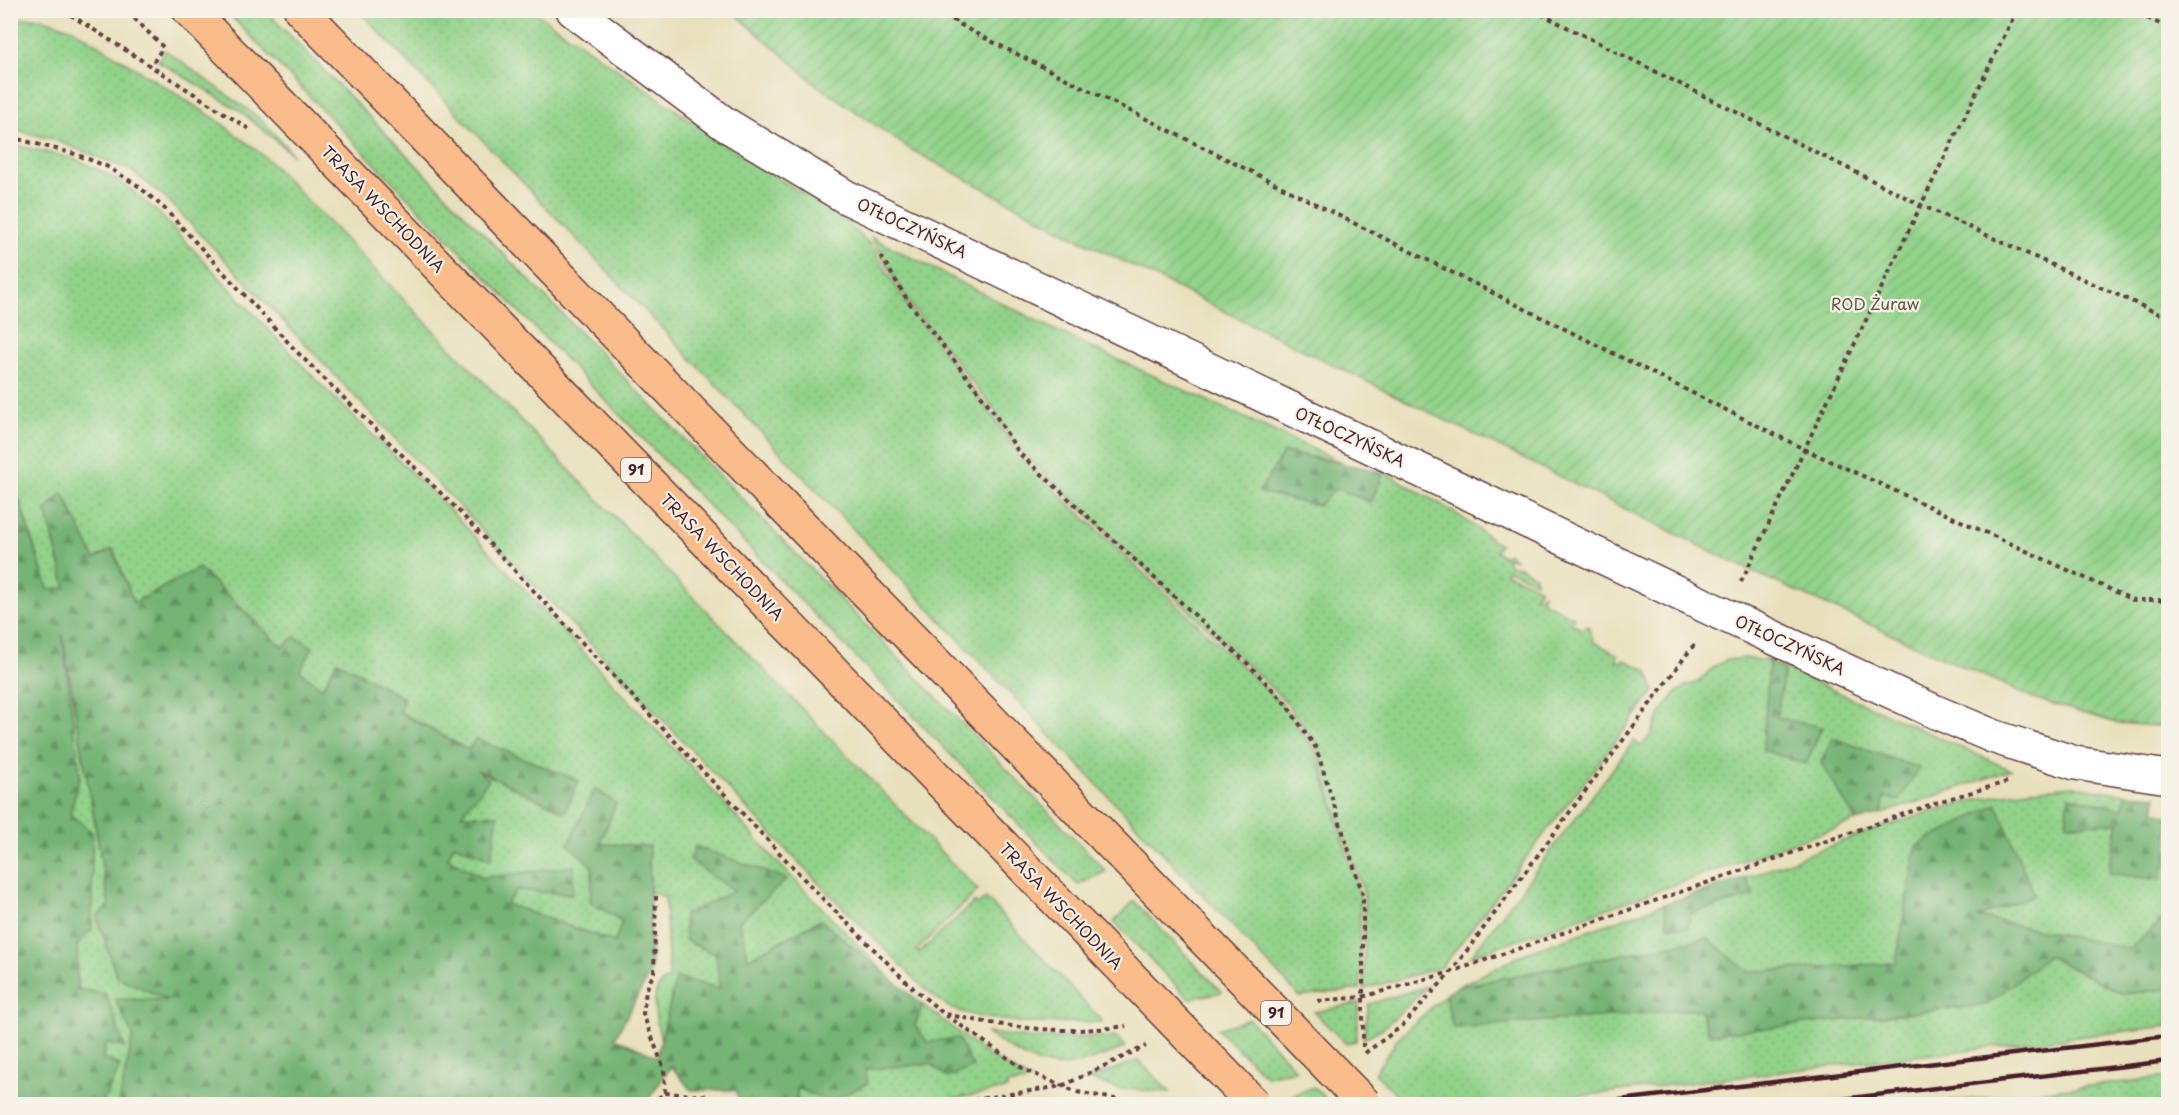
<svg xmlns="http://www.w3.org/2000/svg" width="2179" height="1115" font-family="'Playpen Sans',sans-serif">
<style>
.grass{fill:url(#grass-dots);stroke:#6e785a;stroke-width:1.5}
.forest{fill:url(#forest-firs);stroke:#5f6a50;stroke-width:1.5}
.garden{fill:url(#garden-furrows);stroke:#6e785a;stroke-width:1.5}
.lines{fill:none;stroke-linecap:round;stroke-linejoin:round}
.street-casing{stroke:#623c41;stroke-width:36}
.primary-casing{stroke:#623c41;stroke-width:36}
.path{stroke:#623c41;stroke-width:4;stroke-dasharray:4.5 4.5;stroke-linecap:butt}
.street{stroke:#fff;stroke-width:33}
.primary{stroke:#f9bc8a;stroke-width:33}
.rail{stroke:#4a1f2b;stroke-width:4.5}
.primary-bridge-casing{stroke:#623c41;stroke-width:36;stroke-linecap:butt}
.primary-bridge{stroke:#f9bc8a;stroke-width:33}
.labels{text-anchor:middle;stroke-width:4.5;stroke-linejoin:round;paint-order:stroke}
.shield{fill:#f7f3e8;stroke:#7e5f64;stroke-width:1.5}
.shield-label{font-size:15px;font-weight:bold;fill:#4a1f2b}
.street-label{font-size:16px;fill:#4a1f2b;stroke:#f7f3e8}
.park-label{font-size:16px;fill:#5f5547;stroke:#f7f3e8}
</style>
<defs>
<pattern id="grass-dots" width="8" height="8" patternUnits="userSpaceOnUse" patternTransform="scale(1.5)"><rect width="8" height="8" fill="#91d289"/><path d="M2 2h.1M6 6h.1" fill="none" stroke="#7fb476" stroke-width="1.8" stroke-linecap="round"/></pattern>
<pattern id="forest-firs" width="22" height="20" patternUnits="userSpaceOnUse" patternTransform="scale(1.5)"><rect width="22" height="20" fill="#74b475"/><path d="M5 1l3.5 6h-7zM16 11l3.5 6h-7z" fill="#619260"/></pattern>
<pattern id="garden-furrows" width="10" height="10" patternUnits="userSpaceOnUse" patternTransform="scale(1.5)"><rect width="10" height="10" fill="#91d289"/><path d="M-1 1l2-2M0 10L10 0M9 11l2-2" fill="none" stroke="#7fb476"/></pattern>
</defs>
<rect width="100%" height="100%" fill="#f7f3e8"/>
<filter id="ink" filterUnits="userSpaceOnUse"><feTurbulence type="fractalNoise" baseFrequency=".0167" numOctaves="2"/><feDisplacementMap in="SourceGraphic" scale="12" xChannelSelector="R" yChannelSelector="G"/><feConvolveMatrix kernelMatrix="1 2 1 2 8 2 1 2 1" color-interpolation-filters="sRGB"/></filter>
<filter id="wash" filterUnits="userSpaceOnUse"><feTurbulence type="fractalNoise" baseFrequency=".008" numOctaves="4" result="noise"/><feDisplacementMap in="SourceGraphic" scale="24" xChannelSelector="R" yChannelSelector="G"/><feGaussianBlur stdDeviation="1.35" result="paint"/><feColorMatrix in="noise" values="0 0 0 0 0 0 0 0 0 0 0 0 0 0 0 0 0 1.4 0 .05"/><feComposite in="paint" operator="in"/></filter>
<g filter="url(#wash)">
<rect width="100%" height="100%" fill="#e8e0bc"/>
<path class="grass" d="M 226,11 L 266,11 L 1106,871 L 1078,885 Z
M 359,11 L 533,11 L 737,152 L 845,220 L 870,244 L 906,303 L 989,410 L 1018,455 L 1280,702 L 1315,749 L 1360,895 L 1360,989 L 1300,997 Z
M 41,18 L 73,29 L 216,119 L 265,157 L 978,890 L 917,950 L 919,953 L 974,902 L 978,905 L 986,898 L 1103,1022 L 1027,1023 L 980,1017 L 952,1009 L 928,992 L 824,889 L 165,197 L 130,170 L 52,139 L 11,129 L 11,19 Z
M 165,50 L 262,120 L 293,155 L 239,110 L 158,61 Z
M 11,144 L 75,159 L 97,169 L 120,181 L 157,211 L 317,381 L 447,507 L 696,772 L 779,864 L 894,982 L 820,920 L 748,959 L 739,922 L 786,879 L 690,860 L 734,891 L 685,940 L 716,955 L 720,989 L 676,978 L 661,1041 C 657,1021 645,990 669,978 L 665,897 L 650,892 L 649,846 L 600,844 L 616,803 L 596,789 L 591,902 L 622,921 L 615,942 L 506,904 L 516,890 L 572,894 L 574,866 L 483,878 L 448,858 L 454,844 L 491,859 L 461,816 L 474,768 L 565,812 L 578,781 L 476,739 L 468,750 L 399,711 L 404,698 L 338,661 L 322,688 L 299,671 L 313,647 L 282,647 L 199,568 L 134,603 L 113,549 L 95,559 L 46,510 L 66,588 L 48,589 L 14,483 L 11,485 Z
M 871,237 L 1071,338 L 1341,462 L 1284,452 L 1260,492 L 1336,489 L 1371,502 L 1384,472 L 1454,512 L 1500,545 L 1495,551 L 1503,556 L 1508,553 L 1516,560 L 1506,557 L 1510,566 L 1521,567 L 1535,576 L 1536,582 L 1507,569 L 1506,573 L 1540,588 L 1535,596 L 1539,597 L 1543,593 L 1542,601 L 1575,618 L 1571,623 L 1581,629 L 1588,626 L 1594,642 L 1618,655 L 1616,662 L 1625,660 L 1648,671 L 1654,691 L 1442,967 L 1364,989 L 1364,893 L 1330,794 L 1318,747 L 1285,701 L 1021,452 L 1010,439 L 993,408 L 908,301 Z
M 58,612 L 109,905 L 97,918 L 117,977 L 170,1001 L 133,1036 L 120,1099 L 121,1104 L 87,1104 L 103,1102 L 120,1065 L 102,1059 L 107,1043 L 124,1047 L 77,990 L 70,814 L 80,775 Z
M 1743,658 L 1769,661 L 1763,750 L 1821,727 L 1777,718 L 1784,668 L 2011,770 L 1882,814 L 1884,796 L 1821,762 L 1856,821 L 1471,956 L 1634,741 L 1641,746 L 1651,735 L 1660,714 L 1676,693 L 1687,685 L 1696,683 L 1715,666 L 1727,660 Z
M 2075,786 L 2127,794 L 2122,809 L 2069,797 L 2118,823 L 2108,872 L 2160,880 L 2168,851 L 2168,915 L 2130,949 L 1977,917 L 1916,846 L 1896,963 L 1748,972 L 1707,938 L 1457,987 L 1526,953 L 1664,904 L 1669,926 L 1691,913 L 1753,896 L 1746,878 C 1832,845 1925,807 2016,792 C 2035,789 2055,788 2075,786 Z
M 1134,901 L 1222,992 L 1189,999 L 1114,922 Z
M 2048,956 L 2123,994 L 2168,989 L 2168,1026 L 1511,1104 L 1405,1104 L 1375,1073 L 1398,1038 L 1445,995 L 1453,1028 L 1700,1009 L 1709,1034 L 1986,1005 Z
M 1428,986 L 1385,1027 L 1363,1039 L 1369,1004 Z
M 1359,1003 L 1356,1041 L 1345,1043 L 1314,1012 Z
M 923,1005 L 986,1054 L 1031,1081 L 1006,1085 L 1007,1089 L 943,1101 L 894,1104 L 797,1104 L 797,1087 L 865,1069 L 931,1064 L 927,1043 L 915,1025 Z
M 1249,1019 L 1296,1070 L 1266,1076 L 1217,1029 Z
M 986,1033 L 1032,1038 L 1116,1037 L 1126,1047 C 1058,1074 1047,1075 986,1033 Z
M 1138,1060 L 1170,1092 L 1119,1089 L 1088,1079 Z
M 2168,1077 L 2168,1104 L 1932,1104 Z
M 1314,1087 L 1331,1104 L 1291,1104 L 1285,1098 Z"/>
<path class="forest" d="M 1284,452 L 1384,472 L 1371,502 L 1336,489 L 1318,506 L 1259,492 Z
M 13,483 L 48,589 L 66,588 L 46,510 L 63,493 L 95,559 L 112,549 L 134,603 L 199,568 L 282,647 L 295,637 L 313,647 L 300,671 L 322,688 L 337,661 L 404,698 L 399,712 L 468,750 L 476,739 L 579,781 L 565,812 L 477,770 L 489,780 L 461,815 L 498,815 L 491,859 L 454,844 L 448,858 L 483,878 L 574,866 L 572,894 L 516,890 L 506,904 L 615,942 L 622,921 L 590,902 L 593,867 L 568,845 L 595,789 L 616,803 L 600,844 L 649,846 L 651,971 L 615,1038 L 657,1057 L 676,978 L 720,988 L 716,955 L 685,940 L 684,915 L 734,891 L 690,860 L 695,846 L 787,879 L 739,922 L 748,959 L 820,920 L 923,1005 L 915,1025 L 927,1042 L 958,1038 L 973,1067 L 948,1078 L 931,1064 L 865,1069 L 868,1083 L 830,1102 L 797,1088 L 797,1104 L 740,1104 L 735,1090 L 691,1090 L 671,1066 L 648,1100 L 631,1104 L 121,1104 L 120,1099 L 133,1036 L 115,999 L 168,1000 L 117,977 L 97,917 L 109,905 L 62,633 L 80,775 L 70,814 L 92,832 L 92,929 L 77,945 L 77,989 L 106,994 L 125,1048 L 107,1043 L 102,1059 L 120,1066 L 103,1102 L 11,1104 L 10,485 Z
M 1769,661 L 1784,668 L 1777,718 L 1822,727 L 1806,764 L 1763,750 Z
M 1833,738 L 1919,768 L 1899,801 L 1884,797 L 1882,814 L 1856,821 L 1821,762 Z
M 2127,794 L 2156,796 L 2155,811 L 2168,816 L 2168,851 L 2160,880 L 2108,873 L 2118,823 L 2066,824 L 2069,796 L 2122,809 Z
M 1997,804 L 2034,895 L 1978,917 L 2130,949 L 2168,915 L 2168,989 L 2123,994 L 2048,956 L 1986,1005 L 1709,1034 L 1700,1009 L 1453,1028 L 1445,995 L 1457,987 L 1707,938 L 1749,972 L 1896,963 L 1916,846 Z
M 1746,878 L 1754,896 L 1691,913 L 1688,928 L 1668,926 L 1664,904 Z"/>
<path class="garden" d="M 732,11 L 2168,11 L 2168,727 L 2116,723 L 2036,699 L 1935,654 L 1747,569 L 1074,237 L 910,149 L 817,85 Z"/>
</g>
<g filter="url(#ink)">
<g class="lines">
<defs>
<path id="street" d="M 573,10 L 725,124 L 846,197 L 1718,612 L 1938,713 L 1995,737 L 2075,763 L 2168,777"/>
<path id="primary" d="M 189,10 L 1084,929
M 301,10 L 1187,922"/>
</defs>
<use href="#street" class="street-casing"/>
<use href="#primary" class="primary-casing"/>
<path class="path" d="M 63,10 L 249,129
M 119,10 L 129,13 L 163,47 L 151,66
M 937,10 L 971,31 L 1804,449 L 2133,600 L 2168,600
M 1533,10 L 1921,205 L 2168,318
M 2131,10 L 2168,28
M 10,137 L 75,154 L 106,166 L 137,185 L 164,208 L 299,354 L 455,507 L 819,895 L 913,988 L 943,1013 L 1025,1070 L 1077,1092 L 1136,1103 L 1201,1102
M 881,256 L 908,301 L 991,408 L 1019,453 L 1249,665 L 1285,703 L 1316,748 L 1363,895 L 1363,1047
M 1741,582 L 1921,205 L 2017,10
M 656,896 L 654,972 L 646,991 L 643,1014 L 664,1069 L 665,1093
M 1318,1001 L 1362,997 L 1451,972 L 1941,801 L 2007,782
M 946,1014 C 1007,1028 1064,1035 1126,1026
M 1365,1053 L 1402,1026 L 1451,972 L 1696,642
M 651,1104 L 665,1093 L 708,1096 L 722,1104
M 947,1104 L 1062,1086 L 1146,1046
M 1072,1104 L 1122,1103"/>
<use href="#street" class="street"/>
<use href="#primary" class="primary"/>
<path class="rail" d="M 1585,1104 L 2168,1036
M 1799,1104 L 2168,1061"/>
<defs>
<path id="primary-bridge" d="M 1187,922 L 1365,1104
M 1084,929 L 1254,1104"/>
</defs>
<use href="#primary-bridge" class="primary-bridge-casing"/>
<use href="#primary-bridge" class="primary-bridge"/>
</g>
</g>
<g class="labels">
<g class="shield">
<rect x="621" y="458" width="30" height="24" rx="4.5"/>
<rect x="1261" y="1001" width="30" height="24" rx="4.5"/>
</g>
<g class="shield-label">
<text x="636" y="475">91</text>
<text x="1276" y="1018">91</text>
</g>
<g class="street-label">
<text transform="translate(383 209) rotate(46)" y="6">TRASA WSCHODNIA</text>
<text transform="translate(912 228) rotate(25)" y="6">OTŁOCZYŃSKA</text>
<text transform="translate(1350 437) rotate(25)" y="6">OTŁOCZYŃSKA</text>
<text transform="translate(722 557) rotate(46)" y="6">TRASA WSCHODNIA</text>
<text transform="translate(1790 645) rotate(25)" y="6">OTŁOCZYŃSKA</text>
<text transform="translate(1061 906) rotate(46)" y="6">TRASA WSCHODNIA</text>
</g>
<g class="park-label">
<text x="1875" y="310">ROD Żuraw</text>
</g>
</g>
<rect width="2179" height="1115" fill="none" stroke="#f7f3e8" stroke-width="36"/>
</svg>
